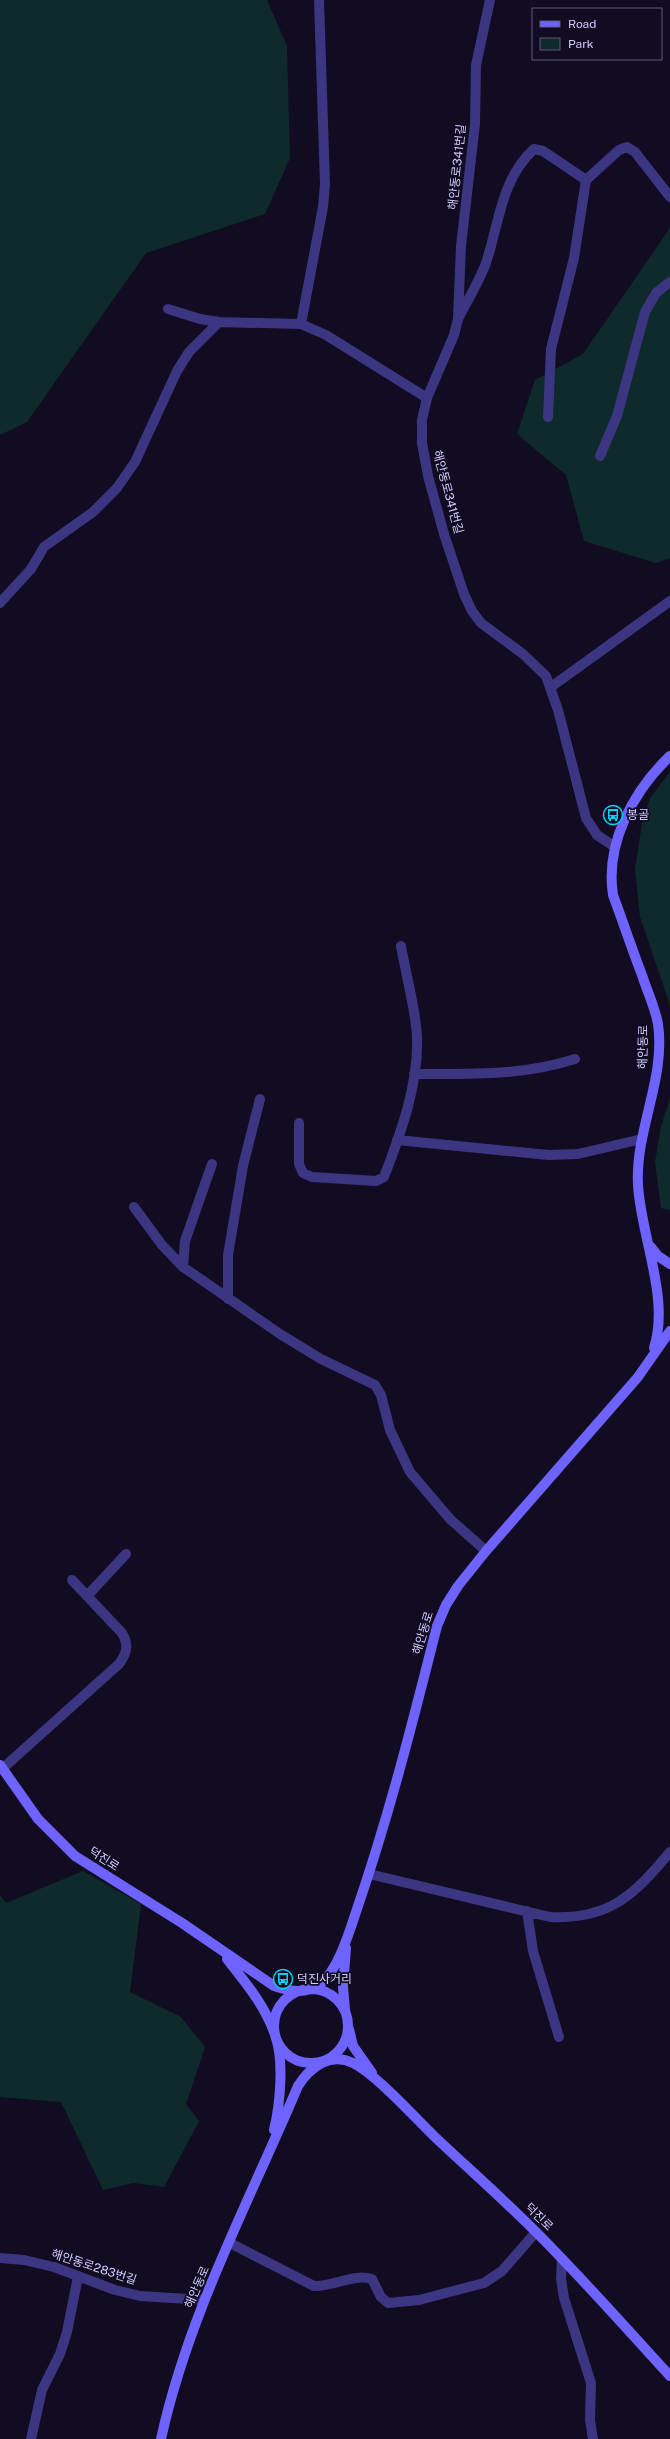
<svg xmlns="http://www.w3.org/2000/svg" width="670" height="2439" font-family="'Public Sans','Noto Sans KR',sans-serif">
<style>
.green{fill:#0f2a2b}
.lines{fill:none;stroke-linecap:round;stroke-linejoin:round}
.lane{stroke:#3c3582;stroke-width:10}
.street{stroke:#3c3582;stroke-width:10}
.secondary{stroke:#6f63ff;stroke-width:10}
.labels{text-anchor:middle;stroke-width:3.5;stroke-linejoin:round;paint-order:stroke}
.street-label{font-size:12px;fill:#d4ccff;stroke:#110c21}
.poi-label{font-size:12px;fill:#d4ccff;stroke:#110c21;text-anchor:start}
</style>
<rect width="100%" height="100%" fill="#110c21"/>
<path class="green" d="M 0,0 L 267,0 L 287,46 L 290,158 L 265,214 L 146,253 L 27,422 L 0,435 Z
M 670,228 L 670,558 L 656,563 L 584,541 L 566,475 L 517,434 L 535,380 L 583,354 Z
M 670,772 L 670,1005 L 640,917 L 635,869 L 642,823 L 650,798 Z
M 670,1099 L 670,1210 L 661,1208 L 655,1162 L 661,1126 Z
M 83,1871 L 141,1904 L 130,1992 L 181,2017 L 205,2047 L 186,2104 L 199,2121 L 164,2187 L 133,2183 L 103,2190 L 61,2102 L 0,2097 L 0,1895 L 6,1903 Z"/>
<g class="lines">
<path class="lane" d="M 168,309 L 200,319 L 219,322 L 301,324 L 326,335 L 427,398
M 458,319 C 467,301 479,282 486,263 C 499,224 501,179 534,149 L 543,151 L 586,180 L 619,150 L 627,147 L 635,152 L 670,197
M 301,324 L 323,207 L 325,184 L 319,0
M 548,417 L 551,349 L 574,258 L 586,180
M 600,456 L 617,416 L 645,312 L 656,293 L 670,282
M 0,603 L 31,569 L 44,547 L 93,512 L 117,488 L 135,462 L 177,371 L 189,352 L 219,322
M 551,687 L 670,601
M 414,1074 C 469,1074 522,1076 575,1059
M 299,1123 L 299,1164 L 303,1173 L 312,1177 L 376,1181 L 384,1177 C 401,1133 419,1083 417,1036 C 415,1006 406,975 401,946
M 397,1140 L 549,1155 L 578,1154 L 642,1139
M 134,1207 L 162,1245 L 183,1267 L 280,1334 L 321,1359 L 375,1385 L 381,1395 L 390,1430 L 410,1472 L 450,1519 L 486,1551
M 183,1267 L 185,1241 L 212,1164
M 228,1299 L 228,1255 L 243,1166 L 260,1099
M 87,1596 L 126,1554
M 3,1768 L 119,1664 C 127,1653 129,1645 122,1633 L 72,1580
M 369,1874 L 550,1917 C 610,1920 635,1894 670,1852
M 527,1911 L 533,1951 L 559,2037
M 230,2243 L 314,2286 C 333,2287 354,2273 372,2279 L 381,2297 L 388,2303 L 419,2300 L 484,2283 L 502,2271 L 536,2232
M 562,2259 L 561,2279 L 564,2298 L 591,2383 L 590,2420 L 593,2439
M 31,2439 L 42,2390 L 60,2354 L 67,2332 L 78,2277"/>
<path class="street" d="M 490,0 L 476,65 L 475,124 L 461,246 L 458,319 L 454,335 L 427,398 L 422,420 L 422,443 L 428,476 L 444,534 L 464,594 L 472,611 L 481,623 L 523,654 L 546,676 L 558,710 L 586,818 L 597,835 L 615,847
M 0,2258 L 24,2260 L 54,2267 L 115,2290 L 140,2296 L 204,2300"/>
<path class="secondary" d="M 651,1247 L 658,1256 L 670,1264
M 654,1348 C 670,1298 641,1237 638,1185 C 635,1130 666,1079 658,1024 C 655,1007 647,991 642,975 C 632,949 623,922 613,895 C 605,844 633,791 670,756
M 0,1765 L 38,1819 L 75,1856 L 182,1923 L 274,1986 C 289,1991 305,1995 320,1984 C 338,1971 350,1930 357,1909 C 389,1816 413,1721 437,1626 L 446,1605 L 458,1586 L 486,1551 L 638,1377 L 670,1331
M 227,1959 C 246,1983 267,2008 276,2038 C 284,2062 280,2105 274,2130
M274 2026a37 37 0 1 1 74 0a37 37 0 1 1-74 0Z
M 345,2010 L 343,1987 L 346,1948
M 349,2029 L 353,2046 L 372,2073
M 161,2439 C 188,2315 249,2202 298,2086 C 310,2067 330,2052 353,2063 C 377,2075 414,2117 434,2136 C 468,2168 503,2199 536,2232 C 582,2278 626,2328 670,2376"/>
</g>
<defs>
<symbol id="bus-ring" viewBox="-11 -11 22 22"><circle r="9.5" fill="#110c21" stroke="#00d1f7" stroke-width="1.5"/><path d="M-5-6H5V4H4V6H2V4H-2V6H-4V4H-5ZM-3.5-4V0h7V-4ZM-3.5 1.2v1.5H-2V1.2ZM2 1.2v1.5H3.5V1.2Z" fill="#00d1f7"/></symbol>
</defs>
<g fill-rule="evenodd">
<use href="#bus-ring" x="602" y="804" width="22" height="22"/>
<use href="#bus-ring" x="272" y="1968" width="22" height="22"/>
</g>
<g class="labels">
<g class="street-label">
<text transform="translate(457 167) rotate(-84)" y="4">해안동로341번길</text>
<text transform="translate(448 492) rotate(75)" y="4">해안동로341번길</text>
<text transform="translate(643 1047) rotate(-89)" y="4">해안동로</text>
<text transform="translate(423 1633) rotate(-73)" y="4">해안동로</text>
<text transform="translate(104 1859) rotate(33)" y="4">덕진로</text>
<text transform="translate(539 2217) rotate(44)" y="4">덕진로</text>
<text transform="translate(94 2267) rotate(18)" y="4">해안동로283번길</text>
<text transform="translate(197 2287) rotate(-67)" y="4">해안동로</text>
</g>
<g class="poi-label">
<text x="627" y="819">봉골</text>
<text x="297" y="1983">덕진사거리</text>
</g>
</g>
<rect x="532" y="8" width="130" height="52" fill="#110c21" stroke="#5f597a"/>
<rect x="540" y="21" width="20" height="6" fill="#6f63ff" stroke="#5f597a"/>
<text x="568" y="28" font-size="12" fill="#d4ccff">Road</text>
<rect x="540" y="38" width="20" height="12" fill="#0f2a2b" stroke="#5f597a"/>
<text x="568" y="48" font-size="12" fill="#d4ccff">Park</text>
</svg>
